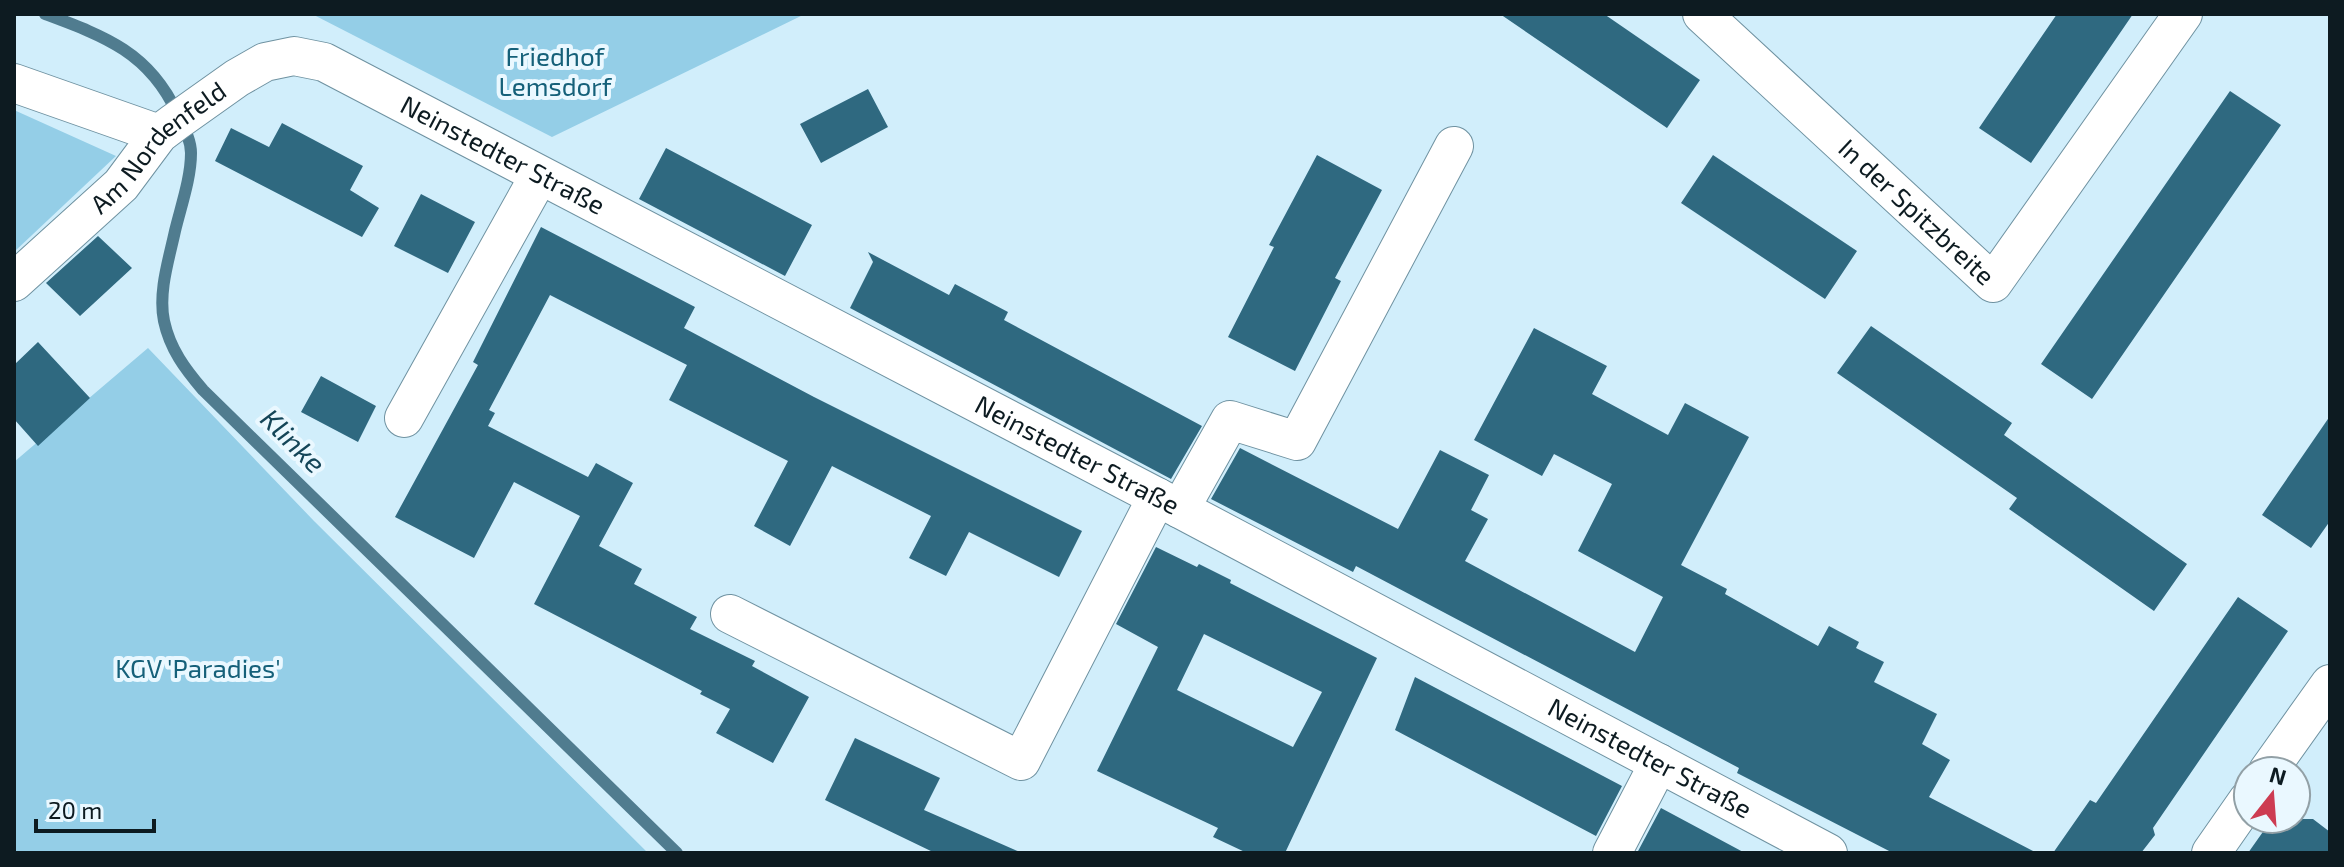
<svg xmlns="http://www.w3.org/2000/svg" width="2344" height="867" font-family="'Exo 2',sans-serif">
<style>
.green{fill:#94cee7}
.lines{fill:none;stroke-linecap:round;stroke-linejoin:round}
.stream{stroke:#507c8f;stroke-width:12}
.building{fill:#2f6980;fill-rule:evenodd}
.minor-casing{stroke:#6f92a1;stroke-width:40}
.minor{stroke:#fff;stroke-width:38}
.labels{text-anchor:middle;stroke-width:8;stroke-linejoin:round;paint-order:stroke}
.park-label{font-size:26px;fill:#156079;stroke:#eaf8ff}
.street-label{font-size:26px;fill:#0d1b21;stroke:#eaf8ff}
.water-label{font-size:28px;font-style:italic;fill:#144558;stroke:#eaf8ff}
</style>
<rect width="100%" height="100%" fill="#d1eefb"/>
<path class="green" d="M 312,14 L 805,14 L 552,137 Z
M 14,110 L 116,156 L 14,252 Z
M 148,348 L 314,521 L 648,853 L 14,853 L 14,462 Z"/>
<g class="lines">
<path class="stream" d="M 45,14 C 104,36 149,52 177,113 C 183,126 191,139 191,153 C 191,178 181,206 175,231 C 169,259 158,292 164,321 C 170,349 185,369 203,390 L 677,853"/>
</g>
<path class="building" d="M 1500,14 L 1604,14 L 1700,80 L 1667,128 Z
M 2057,14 L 2133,14 L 2031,163 L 1979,128 Z
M 868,89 L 888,127 L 821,163 L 800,124 Z
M 2230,91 L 2281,125 L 2092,399 L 2041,364 Z
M 282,123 L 363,166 L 350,190 L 379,208 L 362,237 L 215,161 L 231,128 L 269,147 Z
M 666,148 L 812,225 L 785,276 L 639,199 Z
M 1317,155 L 1382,190 L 1335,278 L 1341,281 L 1295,371 L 1228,337 L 1274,247 L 1269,245 Z
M 1713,155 L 1857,251 L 1825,299 L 1681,203 Z
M 421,194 L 475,222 L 448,273 L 394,246 Z
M 541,227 L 695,307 L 684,328 L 814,397 L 1082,531 L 1059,577 L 969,532 L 946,576 L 909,558 L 931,516 L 832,466 L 790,546 L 754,526 L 788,461 L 669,400 L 687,365 L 550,295 L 489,410 L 495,413 L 488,426 L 588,477 L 596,463 L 633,483 L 599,546 L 642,569 L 634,584 L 697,617 L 690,629 L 755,661 L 752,666 L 809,697 L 773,763 L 716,733 L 730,709 L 700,694 L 702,691 L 534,604 L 580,516 L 514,482 L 474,558 L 395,517 L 478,365 L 473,362 Z
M 98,236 L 132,268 L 80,316 L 46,283 Z
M 868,252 L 949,295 L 955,284 L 1008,312 L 1004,320 L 1202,426 L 1171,479 L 850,308 L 873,262 Z
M 1871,326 L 2012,423 L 2004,435 L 2187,564 L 2154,611 L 2009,509 L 2017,498 L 1837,373 Z
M 1534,328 L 1607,366 L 1592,394 L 1668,435 L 1685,403 L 1749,437 L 1681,565 L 1727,589 L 1725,594 L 1818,646 L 1829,626 L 1859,642 L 1856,648 L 1884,662 L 1874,682 L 1937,714 L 1922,744 L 1950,760 L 1929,797 L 2037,853 L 1893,853 L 1737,773 L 1739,768 L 1356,566 L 1353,572 L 1211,499 L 1240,448 L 1398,529 L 1440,450 L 1489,475 L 1471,510 L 1488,519 L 1465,561 L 1635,652 L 1663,597 L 1578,551 L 1612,484 L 1554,454 L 1542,476 L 1474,440 Z
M 38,342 L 90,398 L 38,446 L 14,419 L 14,365 Z
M 321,376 L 376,406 L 358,442 L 301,412 Z
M 2330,416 L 2330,521 L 2311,548 L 2262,515 Z
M 1156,547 L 1197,567 L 1199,564 L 1231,580 L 1230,583 L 1377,658 L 1285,853 L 1247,853 L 1213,837 L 1218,828 L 1097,771 L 1158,647 L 1116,624 ZM 1204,634 L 1322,692 L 1293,747 L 1177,690 Z
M 2238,597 L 2288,631 L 2153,828 L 2155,835 L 2141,853 L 2053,853 L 2090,800 L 2096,803 Z
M 1415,677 L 1622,786 L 1596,836 L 1395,730 Z
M 855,738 L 940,778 L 924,810 L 1022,853 L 935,853 L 825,800 Z
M 1661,808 L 1745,853 L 1637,853 Z
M 2272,819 L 2313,819 L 2330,832 L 2330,853 L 2248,853 Z"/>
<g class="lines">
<defs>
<g id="minor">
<path id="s1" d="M 1702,14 L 1993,283 L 2183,14"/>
<path d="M 14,83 L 159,134"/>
<path id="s2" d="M 14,282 L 121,185 L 159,134 L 175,122 L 237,78 L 265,62 L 294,56 L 324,62 L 1180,509 L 1828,853"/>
<path d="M 404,418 L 539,176"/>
<path d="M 1180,509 L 1230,420 L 1297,441 L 1454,146"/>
<path d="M 730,614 L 1021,761 L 1157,497"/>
<path d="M 2268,771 L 2330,684"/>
<path d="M 1612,853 L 1659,763"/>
<path d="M 2211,853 L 2248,800"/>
</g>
</defs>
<use href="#minor" class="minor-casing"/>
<use href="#minor" class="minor"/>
</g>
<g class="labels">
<g class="park-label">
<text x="555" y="66">Friedhof<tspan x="555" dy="30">Lemsdorf</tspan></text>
<text x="198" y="678">KGV 'Paradies'</text>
</g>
<g class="street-label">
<text dy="9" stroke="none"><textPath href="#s2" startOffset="198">Am Nordenfeld</textPath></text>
<text dy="9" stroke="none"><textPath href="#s2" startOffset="598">Neinstedter Straße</textPath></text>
<text dy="9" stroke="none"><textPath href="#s1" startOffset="292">In der Spitzbreite</textPath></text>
<text dy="9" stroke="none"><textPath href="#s2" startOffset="1246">Neinstedter Straße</textPath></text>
<text dy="9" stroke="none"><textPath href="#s2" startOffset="1894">Neinstedter Straße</textPath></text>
</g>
<g class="water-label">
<text transform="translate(293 441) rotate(45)" y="10">Klinke</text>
</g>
</g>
<rect width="2344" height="867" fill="none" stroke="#0d1b21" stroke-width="32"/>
<g transform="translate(2272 795) rotate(17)"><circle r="38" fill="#eaf8ff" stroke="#92a0a6" stroke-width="2"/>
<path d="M0-6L14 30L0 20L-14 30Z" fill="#cd3c52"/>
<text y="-12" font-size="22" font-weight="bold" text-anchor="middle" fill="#0d1b21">N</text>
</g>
<path d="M36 819v12h118v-12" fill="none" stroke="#0d1b21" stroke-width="4"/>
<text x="48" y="819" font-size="24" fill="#0d1b21" stroke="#eaf8ff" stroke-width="6" paint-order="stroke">20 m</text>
</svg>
